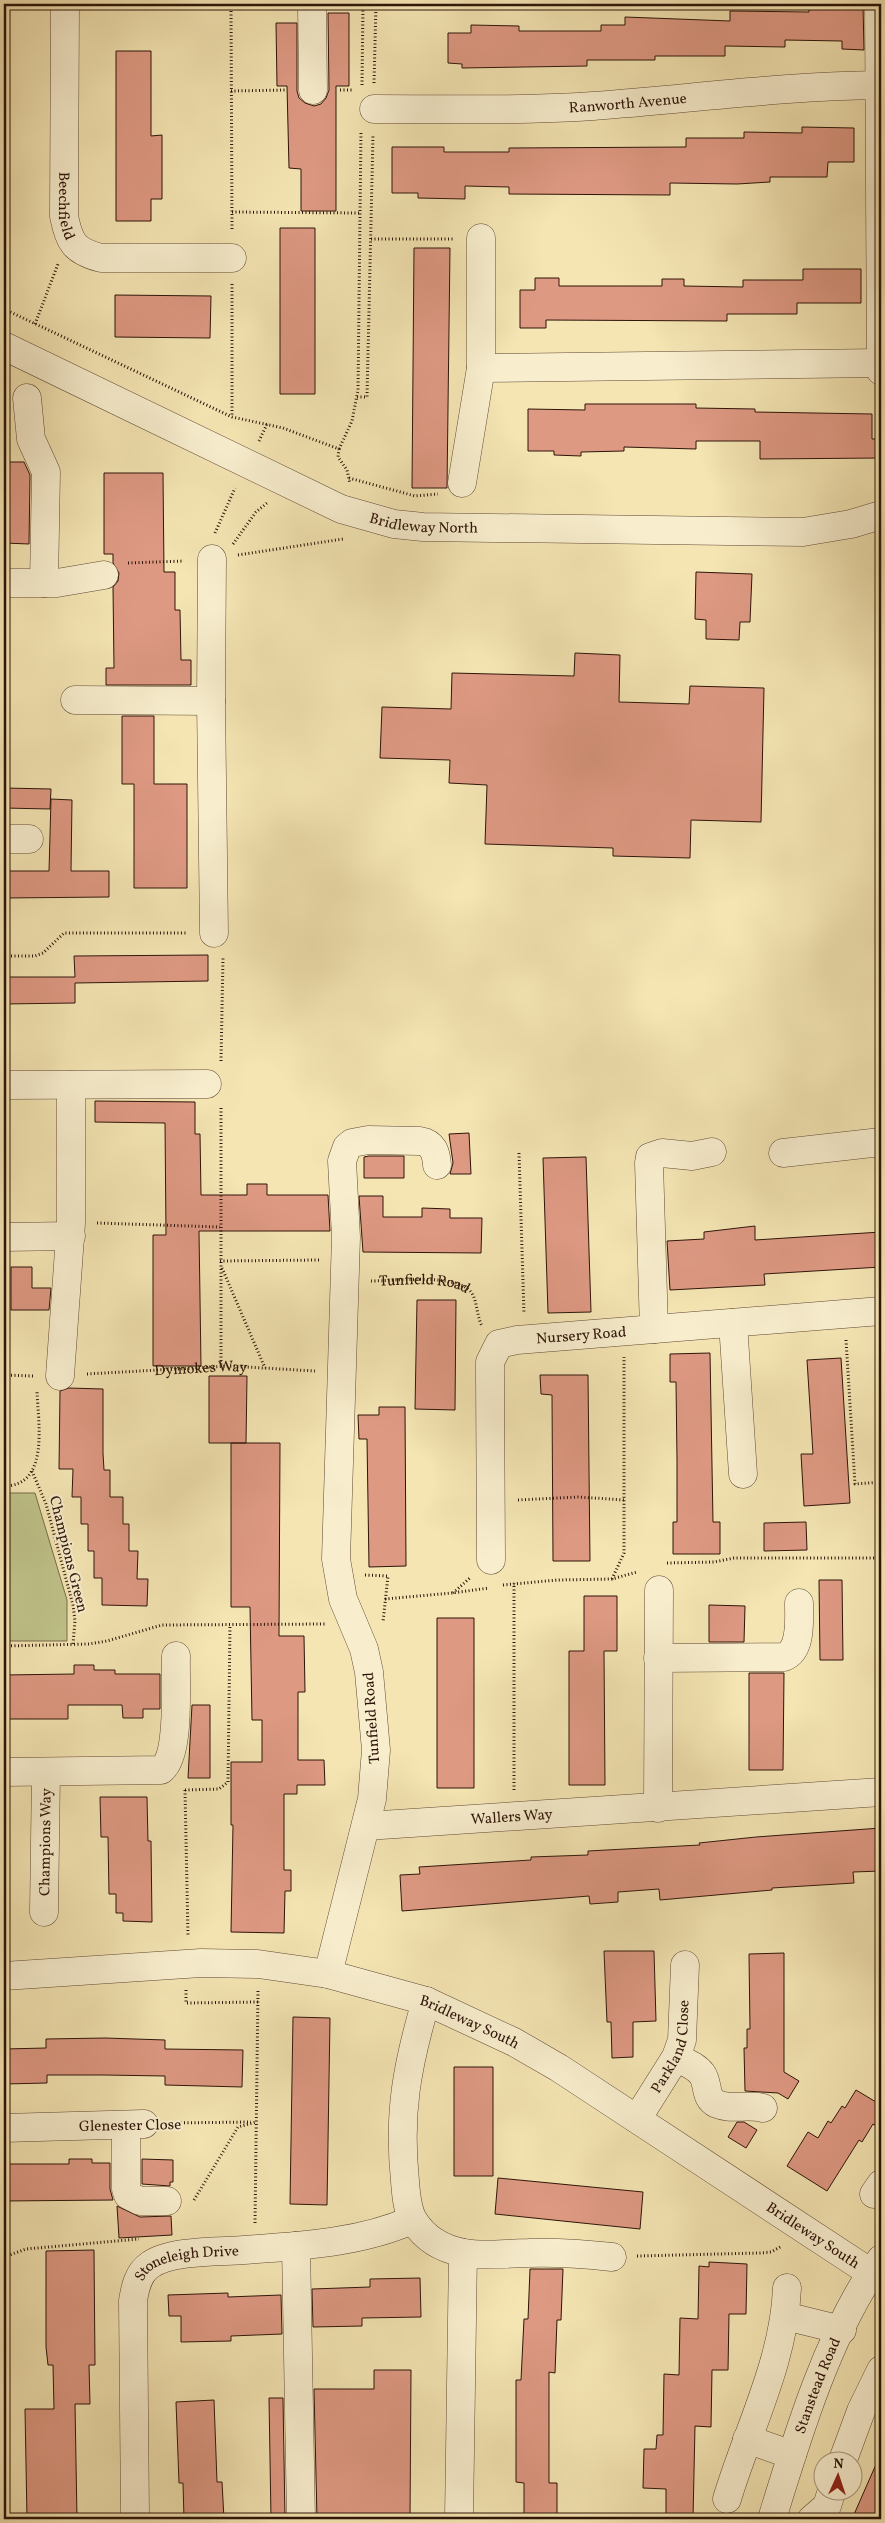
<svg xmlns="http://www.w3.org/2000/svg" width="885" height="2523" font-family="Vollkorn,serif">
<style>
.green{fill:#bfc38a;stroke:#766c4a}
.building{fill:#de9983;stroke:#2e1409}
.lines{fill:none;stroke-linecap:round;stroke-linejoin:round}
.minor-casing{stroke:#604834;stroke-width:29}
.path{stroke:#2e1409;stroke-width:3;stroke-dasharray:1 2.5;stroke-linecap:butt}
.minor{stroke:#f8eece;stroke-width:28}
.labels{text-anchor:middle;stroke-width:4;stroke-linejoin:round;paint-order:stroke}
.street-label{font-size:15px;fill:#2e1409;stroke:#f8eece}
</style>
<rect width="100%" height="100%" fill="#f4e5b3"/>
<filter id="stains"><feTurbulence type="fractalNoise" baseFrequency=".004" numOctaves="4"/><feColorMatrix values="0 0 0 0 .2 0 0 0 0 .09 0 0 0 0 .02 0 0 0 .5 -.17"/></filter>
<radialGradient id="worn" r=".72"><stop offset=".6" stop-color="#630" stop-opacity="0"/><stop offset="1" stop-color="#630" stop-opacity=".3"/></radialGradient>
<path class="green" d="M 4,1493 L 35,1493 L 67,1600 L 67,1641 L 4,1641 Z"/>
<path class="building" d="M 839,4 L 858,4 L 858,7 L 863,6 L 864,50 L 842,49 L 842,41 L 785,40 L 785,47 L 725,46 L 725,56 L 655,56 L 655,60 L 587,60 L 587,66 L 462,68 L 462,64 L 448,63 L 448,33 L 471,33 L 471,25 L 519,26 L 519,31 L 601,31 L 601,25 L 625,25 L 625,17 L 730,21 L 730,11 L 809,12 L 809,6 L 839,6 Z
M 328,13 L 349,13 L 349,86 L 336,86 L 336,211 L 301,211 L 301,169 L 289,168 L 287,86 L 277,86 L 276,23 L 297,23 L 297,91 L 299,98 L 305,103 L 314,106 L 321,104 L 326,98 L 329,90 Z
M 116,51 L 151,51 L 151,136 L 162,135 L 162,199 L 151,199 L 151,221 L 116,221 Z
M 802,127 L 854,128 L 854,162 L 828,162 L 827,177 L 770,177 L 770,182 L 737,184 L 670,183 L 670,195 L 509,194 L 509,187 L 465,186 L 465,199 L 418,198 L 418,193 L 392,193 L 392,147 L 444,147 L 444,152 L 509,152 L 509,148 L 686,147 L 686,138 L 744,138 L 744,132 L 802,133 Z
M 280,228 L 315,228 L 315,394 L 280,394 Z
M 414,248 L 450,248 L 447,488 L 412,488 Z
M 803,269 L 861,269 L 861,303 L 797,303 L 797,314 L 727,314 L 727,321 L 546,320 L 546,328 L 520,328 L 520,290 L 535,290 L 535,278 L 559,278 L 559,286 L 662,286 L 662,279 L 684,279 L 684,286 L 743,287 L 743,280 L 803,280 Z
M 115,295 L 211,296 L 210,338 L 115,337 Z
M 585,404 L 696,404 L 696,408 L 755,409 L 755,412 L 872,414 L 872,439 L 881,439 L 881,458 L 760,459 L 760,441 L 696,441 L 696,449 L 624,447 L 624,451 L 581,452 L 581,456 L 554,455 L 554,451 L 528,451 L 528,409 L 585,410 Z
M 4,462 L 24,462 L 30,475 L 29,544 L 4,543 Z
M 104,473 L 163,473 L 164,572 L 175,572 L 175,610 L 180,610 L 181,660 L 191,660 L 191,685 L 106,685 L 106,668 L 114,668 L 113,587 L 118,581 L 119,573 L 113,563 L 113,554 L 104,554 Z
M 696,572 L 752,574 L 750,622 L 740,622 L 739,640 L 706,639 L 706,620 L 695,619 Z
M 575,653 L 620,655 L 619,702 L 689,704 L 690,686 L 764,688 L 761,822 L 691,820 L 690,858 L 613,856 L 613,848 L 485,844 L 487,785 L 449,783 L 450,760 L 380,758 L 382,707 L 451,709 L 452,673 L 574,676 Z
M 122,716 L 154,716 L 154,784 L 187,784 L 187,888 L 134,888 L 134,784 L 122,784 Z
M 4,788 L 51,789 L 50,809 L 4,808 Z
M 51,799 L 72,800 L 71,871 L 109,871 L 109,897 L 4,898 L 4,871 L 49,871 Z
M 208,955 L 208,981 L 75,983 L 75,1003 L 4,1004 L 4,977 L 75,977 L 74,956 Z
M 95,1101 L 195,1102 L 195,1134 L 200,1134 L 201,1195 L 247,1195 L 247,1184 L 267,1184 L 267,1195 L 328,1195 L 330,1231 L 199,1231 L 201,1366 L 153,1366 L 153,1235 L 166,1235 L 165,1123 L 95,1122 Z
M 469,1133 L 471,1174 L 450,1174 L 453,1163 L 449,1134 Z
M 369,1156 L 404,1156 L 404,1178 L 364,1178 L 364,1157 Z
M 586,1157 L 591,1312 L 548,1313 L 543,1158 Z
M 359,1196 L 383,1196 L 383,1217 L 422,1217 L 422,1208 L 450,1209 L 450,1218 L 482,1218 L 481,1253 L 363,1252 Z
M 755,1226 L 755,1240 L 881,1232 L 881,1267 L 764,1274 L 765,1285 L 670,1290 L 667,1241 L 704,1239 L 704,1232 Z
M 11,1267 L 32,1267 L 32,1288 L 51,1288 L 49,1310 L 11,1310 Z
M 417,1300 L 456,1300 L 455,1410 L 415,1409 Z
M 710,1353 L 713,1522 L 720,1522 L 720,1554 L 673,1554 L 673,1522 L 677,1522 L 677,1460 L 676,1382 L 670,1382 L 670,1354 Z
M 841,1358 L 850,1503 L 804,1506 L 801,1454 L 813,1454 L 807,1360 Z
M 540,1375 L 588,1375 L 590,1561 L 553,1561 L 552,1395 L 541,1394 Z
M 209,1376 L 247,1376 L 246,1443 L 209,1443 Z
M 69,1388 L 103,1389 L 103,1453 L 104,1470 L 110,1470 L 110,1497 L 123,1497 L 123,1524 L 129,1524 L 129,1551 L 138,1551 L 137,1579 L 148,1579 L 147,1606 L 102,1605 L 102,1578 L 94,1578 L 94,1551 L 88,1551 L 88,1524 L 81,1524 L 81,1497 L 72,1497 L 73,1469 L 59,1469 L 60,1391 Z
M 379,1407 L 405,1407 L 406,1566 L 369,1567 L 367,1439 L 359,1439 L 358,1415 L 379,1415 Z
M 231,1443 L 280,1443 L 279,1636 L 304,1636 L 305,1692 L 298,1692 L 298,1760 L 324,1760 L 325,1785 L 297,1785 L 297,1794 L 284,1794 L 284,1870 L 291,1870 L 291,1891 L 285,1891 L 284,1933 L 231,1932 L 233,1825 L 231,1825 L 231,1762 L 262,1762 L 262,1720 L 252,1720 L 250,1607 L 231,1607 Z
M 806,1522 L 807,1550 L 764,1551 L 764,1523 Z
M 819,1580 L 842,1580 L 843,1660 L 820,1660 Z
M 584,1596 L 617,1596 L 617,1651 L 604,1651 L 605,1785 L 569,1785 L 569,1651 L 584,1651 Z
M 709,1605 L 745,1606 L 744,1642 L 709,1642 Z
M 437,1618 L 474,1618 L 474,1788 L 437,1788 Z
M 74,1665 L 94,1665 L 94,1670 L 115,1670 L 115,1674 L 160,1674 L 160,1709 L 143,1709 L 143,1718 L 123,1718 L 122,1705 L 68,1705 L 68,1719 L 4,1719 L 4,1675 L 74,1674 Z
M 749,1673 L 784,1673 L 783,1770 L 749,1770 Z
M 192,1705 L 210,1705 L 210,1778 L 188,1778 Z
M 100,1797 L 147,1797 L 148,1841 L 151,1841 L 152,1922 L 123,1921 L 123,1913 L 116,1913 L 116,1894 L 109,1894 L 108,1837 L 101,1837 Z
M 881,1828 L 881,1871 L 853,1872 L 854,1883 L 772,1888 L 772,1890 L 660,1900 L 659,1889 L 618,1892 L 618,1902 L 590,1904 L 589,1896 L 402,1911 L 400,1875 L 420,1874 L 419,1867 L 531,1860 L 531,1857 L 588,1855 L 588,1851 L 700,1845 L 699,1843 L 756,1837 Z
M 604,1951 L 654,1951 L 656,2021 L 633,2022 L 633,2057 L 612,2058 L 611,2022 L 607,2022 Z
M 784,1953 L 784,2072 L 799,2081 L 788,2099 L 778,2093 L 745,2091 L 744,2048 L 747,2048 L 747,2029 L 750,2029 L 749,1954 Z
M 293,2017 L 330,2018 L 327,2205 L 290,2204 Z
M 105,2038 L 165,2040 L 165,2049 L 243,2050 L 242,2087 L 165,2085 L 165,2076 L 104,2075 L 47,2075 L 47,2083 L 4,2084 L 4,2049 L 46,2048 L 46,2039 Z
M 454,2067 L 493,2067 L 493,2176 L 454,2176 Z
M 856,2090 L 881,2105 L 881,2129 L 873,2124 L 862,2142 L 859,2140 L 827,2191 L 787,2166 L 808,2132 L 818,2138 L 828,2121 L 831,2123 L 842,2106 L 845,2108 Z
M 737,2122 L 744,2122 L 757,2130 L 746,2148 L 728,2137 Z
M 69,2159 L 92,2159 L 92,2163 L 110,2163 L 110,2189 L 113,2200 L 4,2201 L 4,2164 L 69,2164 Z
M 142,2159 L 173,2160 L 173,2182 L 170,2182 L 170,2186 L 142,2184 Z
M 498,2178 L 643,2192 L 640,2229 L 495,2214 Z
M 117,2206 L 140,2217 L 171,2216 L 172,2235 L 119,2238 Z
M 94,2250 L 95,2365 L 89,2365 L 90,2404 L 75,2404 L 77,2519 L 27,2519 L 25,2409 L 54,2409 L 53,2365 L 48,2365 L 46,2347 L 46,2251 Z
M 709,2262 L 747,2264 L 746,2314 L 729,2314 L 728,2370 L 712,2370 L 711,2427 L 695,2426 L 693,2519 L 666,2519 L 666,2489 L 643,2488 L 644,2449 L 656,2449 L 657,2435 L 663,2435 L 664,2374 L 679,2375 L 680,2318 L 698,2319 L 699,2266 L 709,2267 Z
M 530,2269 L 563,2269 L 561,2320 L 557,2320 L 555,2373 L 549,2372 L 549,2483 L 557,2483 L 557,2519 L 524,2519 L 524,2483 L 516,2482 L 516,2380 L 521,2380 L 524,2319 L 528,2319 Z
M 420,2278 L 421,2317 L 362,2318 L 362,2326 L 313,2327 L 312,2289 L 370,2287 L 370,2279 Z
M 228,2293 L 228,2297 L 281,2295 L 282,2334 L 231,2336 L 231,2341 L 181,2342 L 181,2316 L 169,2316 L 168,2295 Z
M 374,2370 L 411,2370 L 410,2519 L 317,2519 L 314,2389 L 374,2389 Z
M 269,2398 L 283,2398 L 285,2519 L 271,2519 Z
M 214,2400 L 217,2482 L 222,2482 L 224,2519 L 184,2519 L 183,2483 L 179,2483 L 176,2402 Z
M 881,2453 L 881,2519 L 852,2519 Z"/>
<g class="lines">
<defs>
<g id="minor">
<path id="s3" d="M 65,4 L 64,216 C 69,242 74,251 101,258 L 232,258"/>
<path d="M 312,4 L 313,90"/>
<path d="M 879,4 L 881,371"/>
<path id="s4" d="M 374,109 C 447,109 520,111 593,106 C 689,99 784,86 880,85"/>
<path id="s5" d="M 4,346 L 341,509 L 394,524 L 423,527 L 803,532 L 851,524 L 881,515"/>
<path d="M 481,368 L 880,363"/>
<path d="M 27,398 L 31,439 L 46,472 L 44,583"/>
<path d="M 462,483 L 481,368 L 481,238"/>
<path d="M 212,559 L 211,701 L 214,933"/>
<path d="M 4,583 L 57,583 L 104,575"/>
<path d="M 75,700 L 211,701"/>
<path d="M 4,839 L 29,839"/>
<path d="M 7,1085 L 207,1084"/>
<path d="M 783,1153 L 881,1142"/>
<path d="M 4,1237 L 71,1236"/>
<path d="M 733,1323 L 743,1474"/>
<path d="M 654,1329 L 649,1163 L 650,1157 L 662,1153 L 692,1156 L 712,1152"/>
<path d="M 60,1376 L 71,1223 L 71,1085"/>
<path id="s6" d="M 491,1560 L 490,1375 L 490,1362 L 499,1344 L 517,1340 L 881,1311"/>
<path d="M 658,1658 L 784,1657 C 802,1650 799,1620 799,1603"/>
<path d="M 4,1772 L 161,1770 C 181,1756 175,1681 176,1656"/>
<path d="M 658,1808 L 659,1590"/>
<path id="s7" d="M 366,1826 L 881,1792"/>
<path id="s8" d="M 44,1912 L 46,1772"/>
<path d="M 328,1974 L 372,1799 L 376,1750 L 369,1672 L 364,1649 L 343,1599 L 336,1559 L 346,1237 L 342,1161 L 347,1147 L 352,1143 L 368,1140 L 420,1141 C 433,1143 436,1152 437,1165"/>
<path id="s9" d="M 4,1976 L 201,1963 L 258,1964 L 328,1974 L 426,2001 L 514,2042 L 559,2068 L 871,2273"/>
<path d="M 426,2001 C 407,2066 398,2113 405,2181 C 406,2193 407,2211 414,2221 C 425,2239 443,2249 464,2253 C 485,2257 506,2253 528,2253 C 556,2252 584,2254 612,2257"/>
<path d="M 676,2057 C 685,2062 696,2066 702,2074 C 709,2084 704,2098 717,2104 C 731,2110 748,2104 763,2108"/>
<path id="s10" d="M 637,2119 L 676,2057 L 682,2040 L 685,1965"/>
<path d="M 126,2125 L 126,2189 L 128,2195 L 140,2201 L 167,2201"/>
<path d="M 4,2128 L 144,2124"/>
<path d="M 874,2194 L 881,2184"/>
<path d="M 296,2246 L 301,2519"/>
<path d="M 785,2316 L 842,2330"/>
<path d="M 747,2439 L 792,2455"/>
<path d="M 843,2460 L 861,2411 L 881,2370"/>
<path d="M 727,2499 C 748,2429 784,2362 787,2288"/>
<path id="s11" d="M 135,2516 L 133,2301 C 135,2288 138,2273 150,2265 C 171,2250 218,2252 244,2250 C 300,2246 360,2243 412,2220"/>
<path d="M 459,2518 L 463,2253"/>
<path id="s12" d="M 772,2519 C 797,2437 830,2328 881,2259"/>
<path d="M 812,2519 L 827,2506 L 832,2490"/>
</g>
</defs>
<use href="#minor" class="minor-casing"/>
<g class="path">
<path d="M 231,4 L 232,231"/>
<path d="M 374,83 L 376,4"/>
<path d="M 362,85 L 363,4"/>
<path d="M 340,90 L 354,90"/>
<path d="M 231,91 L 287,90"/>
<path d="M 232,212 L 360,213"/>
<path d="M 371,239 L 455,239"/>
<path d="M 232,284 L 232,417"/>
<path d="M 4,309 L 232,417 L 283,428 L 339,449 L 338,457 L 347,470 L 350,484"/>
<path d="M 35,324 L 58,264"/>
<path d="M 357,397 L 367,397 L 373,135"/>
<path d="M 259,441 L 267,424"/>
<path d="M 339,449 L 352,421 L 358,390 L 361,131"/>
<path d="M 349,478 L 415,496 L 438,494"/>
<path d="M 215,533 L 235,488"/>
<path d="M 233,544 L 256,512 L 267,503"/>
<path d="M 238,555 L 343,539"/>
<path d="M 128,563 L 184,561"/>
<path d="M 4,956 L 35,956 L 43,953 L 64,933 L 187,933"/>
<path d="M 221,1061 L 223,958"/>
<path d="M 221,1108 L 221,1367"/>
<path d="M 519,1153 L 524,1314"/>
<path d="M 97,1223 L 220,1227"/>
<path d="M 220,1261 L 319,1260"/>
<path d="M 222,1268 L 265,1368"/>
<path id="s1" d="M 371,1281 C 394,1281 456,1273 471,1292 C 478,1302 476,1315 482,1326"/>
<path d="M 846,1340 L 855,1484 L 881,1482"/>
<path id="s2" d="M 87,1374 L 229,1366 L 315,1371"/>
<path d="M 4,1375 L 33,1376"/>
<path d="M 32,1471 L 46,1504 L 73,1605 L 75,1621 L 73,1644"/>
<path d="M 4,1486 C 50,1486 38,1422 37,1392"/>
<path d="M 518,1500 L 578,1497 L 625,1500"/>
<path d="M 667,1563 L 714,1562 L 734,1558 L 881,1558"/>
<path d="M 365,1575 L 388,1576 L 383,1622"/>
<path d="M 612,1579 L 624,1553 L 624,1357"/>
<path d="M 503,1585 L 557,1580 L 612,1579 L 637,1572"/>
<path d="M 453,1593 L 471,1577"/>
<path d="M 385,1599 L 452,1593 L 489,1588"/>
<path d="M 4,1646 L 89,1644 L 107,1641 L 162,1625 L 326,1624"/>
<path d="M 185,1790 L 219,1789 L 228,1782 L 230,1625"/>
<path d="M 185,1790 L 188,1936"/>
<path d="M 514,1790 L 514,1583"/>
<path d="M 186,1990 L 186,2003 L 258,2002"/>
<path d="M 170,2123 L 251,2122"/>
<path d="M 194,2200 L 238,2127 L 256,2122"/>
<path d="M 255,2223 L 258,1990"/>
<path d="M 637,2256 L 760,2253 L 771,2252 L 782,2246"/>
<path d="M 4,2257 L 26,2249 L 139,2239"/>
</g>
<use href="#minor" class="minor"/>
</g>
<g class="labels">
<g class="street-label">
<text dy="5" stroke="none"><textPath href="#s4" startOffset="254">Ranworth Avenue</textPath></text>
<text dy="5" stroke="none"><textPath href="#s3" startOffset="202">Beechfield</textPath></text>
<text dy="5" stroke="none"><textPath href="#s5" startOffset="459">Bridleway North</textPath></text>
<text dy="5" stroke="none"><textPath href="#s1" startOffset="54">Tunfield Road</textPath></text>
<text dy="5" stroke="none"><textPath href="#s6" startOffset="301">Nursery Road</textPath></text>
<text dy="5" stroke="none"><textPath href="#s2" startOffset="114">Dymokes Way</textPath></text>
<text transform="translate(69 1554) rotate(76)" y="5">Champions Green</text>
<text transform="translate(371 1718) rotate(-94)" y="5">Tunfield Road</text>
<text dy="5" stroke="none"><textPath href="#s7" startOffset="146">Wallers Way</textPath></text>
<text dy="5" stroke="none"><textPath href="#s8" startOffset="70">Champions Way</textPath></text>
<text dy="5" stroke="none"><textPath href="#s9" startOffset="475">Bridleway South</textPath></text>
<text dy="5" stroke="none"><textPath href="#s10" startOffset="82">Parkland Close</textPath></text>
<text transform="translate(130 2125) rotate(-1)" y="5">Glenester Close</text>
<text dy="5" stroke="none"><textPath href="#s9" startOffset="880">Bridleway South</textPath></text>
<text dy="5" stroke="none"><textPath href="#s11" startOffset="292">Stoneleigh Drive</textPath></text>
<text dy="5" stroke="none"><textPath href="#s12" startOffset="141">Stanstead Road</textPath></text>
</g>
</g>
<rect width="885" height="2523" fill="none" stroke="#f4e5b3" stroke-width="20"/>
<rect x="5" y="5" width="875" height="2513" fill="none" stroke="#2e1409" stroke-width="2.5"/>
<rect x="10" y="10" width="865" height="2503" fill="none" stroke="#2e1409"/>
<g transform="translate(838 2476) rotate(3)"><circle r="24" fill="#f8eece" stroke="#a7977f"/>
<path d="M0-4L9 19L0 12L-9 19Z" fill="#8f2418"/>
<text y="-8" font-size="14" font-weight="bold" text-anchor="middle" fill="#2e1409">N</text>
</g>
<rect width="100%" height="100%" filter="url(#stains)"/>
<rect width="100%" height="100%" fill="url(#worn)"/>
</svg>
